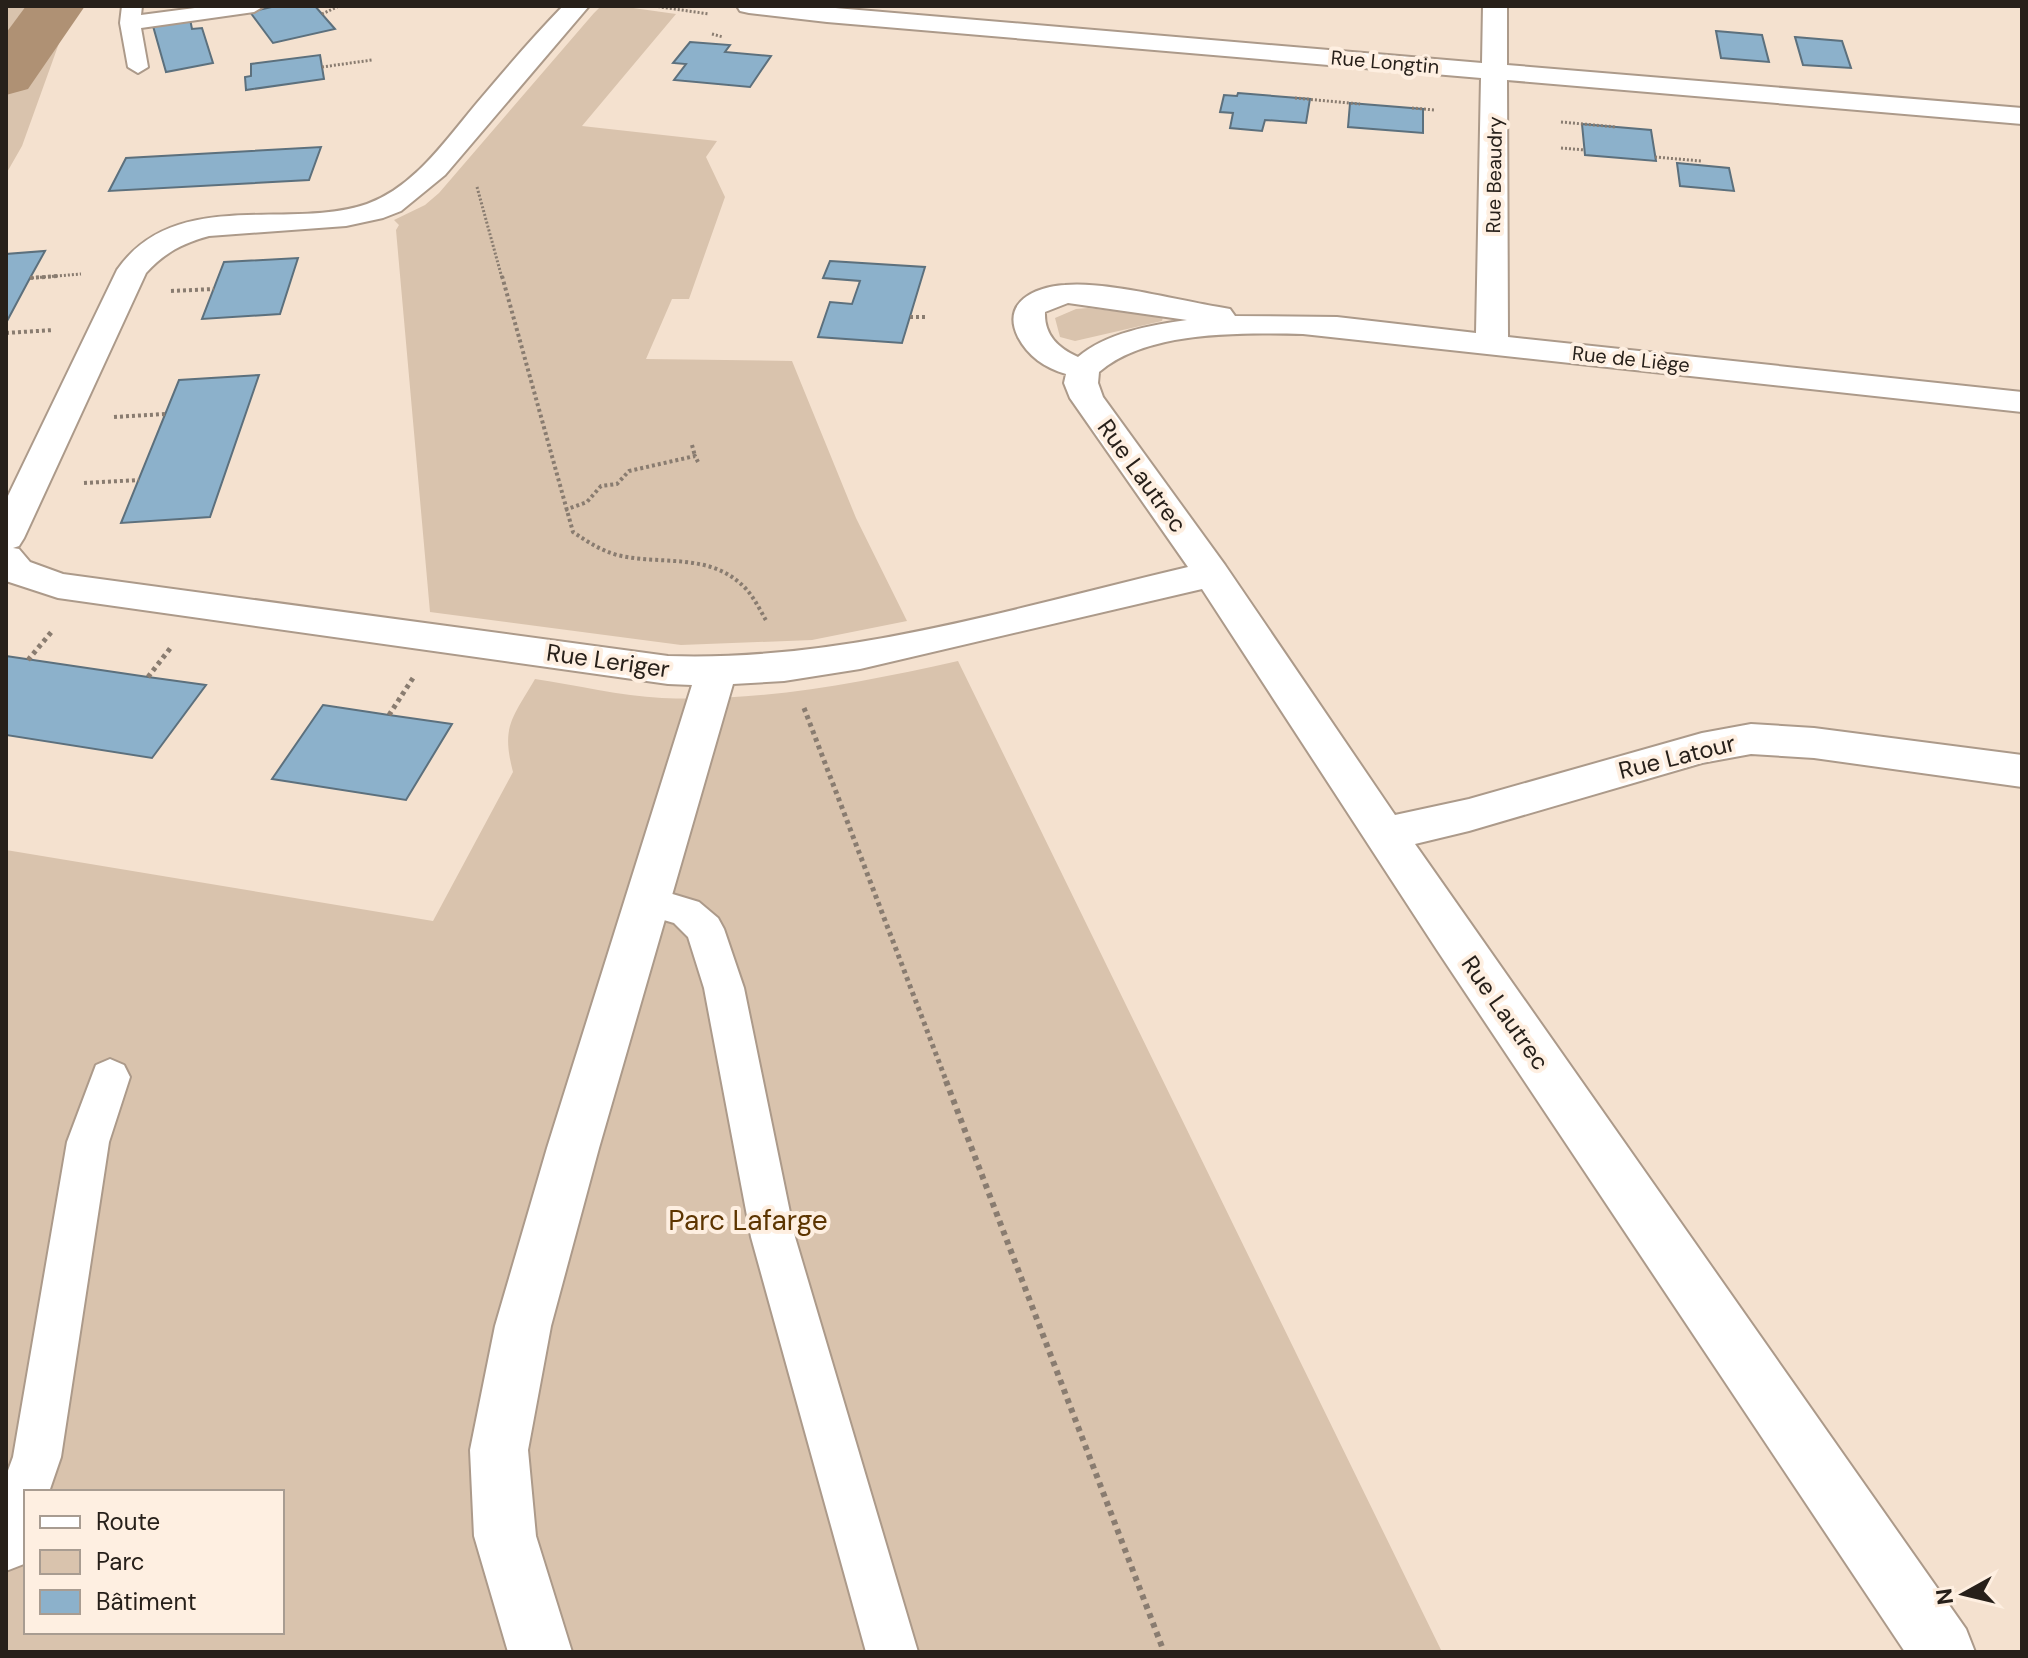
<svg xmlns="http://www.w3.org/2000/svg" width="2028" height="1658" font-family="'DM Sans',sans-serif">
<style>
.green{fill:#d9c3ad;fill-rule:evenodd}
.lines{fill:none;stroke-linecap:round;stroke-linejoin:round}
.river{fill:#af9174;fill-rule:evenodd}
.building{fill:#8cb1cb;stroke:#5c707d;stroke-width:2}
.service-casing{stroke:#ac9a8a;stroke-width:4}
.minor-casing{stroke:#ac9a8a;stroke-width:4}
.path-far3{stroke:#897c70;stroke-width:3;stroke-dasharray:2 2;stroke-linecap:butt}
.path-far2{stroke:#897c70;stroke-width:4;stroke-dasharray:3 3;stroke-linecap:butt}
.path-far1{stroke:#897c70;stroke-width:5;stroke-dasharray:4 4;stroke-linecap:butt}
.path{stroke:#897c70;stroke-width:6;stroke-dasharray:5 5;stroke-linecap:butt}
.service{fill:#fff;fill-rule:evenodd}
.minor{fill:#fff;fill-rule:evenodd}
.labels{text-anchor:middle;stroke-width:8;stroke-linejoin:round;paint-order:stroke}
.far-street-label{font-size:20px;fill:#27201a;stroke:#feefe1}
.street-label{font-size:24px;fill:#27201a;stroke:#feefe1}
.near-park-label{font-size:28px;fill:#5d3500;stroke:#feefe1}
</style>
<rect width="100%" height="100%" fill="#f4e1cf"/>
<path class="green" d="M 10,6 L 81,6 L 67,21 L 22,146 L 6,174 L 6,11 Z
M 619,6 L 676,14 L 582,126 L 717,141 L 706,157 L 725,197 L 689,299 L 672,299 L 646,359 L 792,361 L 856,518 L 907,621 L 812,640 L 681,645 L 430,612 L 396,230 L 399,225 L 394,220 L 425,205 L 439,193 L 594,13 L 600,7 Z
M 1088,308 L 1163,317 L 1162,321 L 1075,341 L 1060,337 L 1055,318 L 1076,309 Z
M 958,661 L 1442,1652 L 6,1652 L 6,850 L 433,921 L 513,772 C 501,726 512,719 535,679 C 576,685 620,696 662,698 C 763,702 859,683 958,661 ZM 26,1492 L 282,1492 L 282,1632 L 26,1632 Z"/>
<g class="lines">
<path class="river" d="M 26,6 L 85,6 L 28,89 L 6,95 L 6,33 Z"/>
</g>
<path class="building" d="M 276,6 L 315,6 L 335,29 L 273,43 L 250,12 Z
M 190,19 L 192,29 L 202,28 L 213,63 L 166,72 L 153,26 Z
M 1716,31 L 1762,35 L 1769,62 L 1721,58 Z
M 1795,37 L 1842,41 L 1851,68 L 1803,65 Z
M 690,42 L 730,45 L 725,52 L 771,56 L 750,87 L 674,80 L 686,64 L 673,63 Z
M 320,55 L 324,79 L 246,90 L 245,77 L 251,76 L 251,64 Z
M 1238,93 L 1310,99 L 1306,123 L 1265,120 L 1262,131 L 1230,128 L 1233,113 L 1220,112 L 1224,95 L 1237,96 Z
M 1350,103 L 1423,109 L 1423,133 L 1348,127 Z
M 1582,124 L 1651,130 L 1656,161 L 1585,155 Z
M 321,147 L 309,180 L 109,191 L 126,158 Z
M 1677,163 L 1729,168 L 1734,191 L 1680,186 Z
M 45,251 L 30,278 L 6,323 L 6,254 Z
M 298,258 L 280,314 L 202,319 L 224,262 Z
M 830,261 L 925,267 L 902,343 L 818,337 L 830,302 L 852,304 L 860,281 L 823,278 Z
M 259,375 L 210,517 L 121,523 L 179,380 Z
M 6,656 L 148,677 L 206,685 L 152,758 L 6,735 Z
M 323,705 L 389,715 L 452,724 L 406,800 L 272,779 Z"/>
<g class="lines">
<defs>
<path id="service" d="M 122,6 L 142,6 L 141,15 L 210,6 L 264,6 L 254,12 L 141,28 L 148,67 L 138,73 L 128,67 L 120,23 Z
M 646,886 L 699,902 L 718,918 L 724,929 L 744,988 L 795,1237 L 918,1652 L 866,1652 L 751,1237 L 704,988 L 688,937 L 674,923 L 633,911 L 627,901 L 633,891 Z
M 110,1059 L 124,1065 L 130,1077 L 109,1142 L 61,1457 L 49,1492 L 26,1492 L 26,1558 L 24,1564 L 6,1571 L 6,1476 L 13,1457 L 67,1142 L 96,1065 Z"/>
<path id="minor" d="M 563,6 L 589,6 L 445,175 L 401,211 L 383,218 L 346,226 L 209,236 C 183,243 164,253 146,273 L 24,538 L 19,546 L 13,548 L 19,549 L 30,562 L 63,574 L 668,656 C 844,662 1018,607 1188,567 L 1070,398 L 1064,383 L 1066,374 C 1045,368 1028,356 1018,337 C 1001,302 1035,287 1065,285 C 1105,281 1177,300 1219,307 L 1230,309 L 1235,316 L 1337,317 L 1476,333 L 1481,78 L 827,22 L 749,13 L 740,11 L 737,6 L 812,6 L 1482,63 L 1483,6 L 1507,6 L 1507,65 L 2022,108 L 2022,124 L 1507,80 L 1508,337 L 2022,392 L 2022,412 L 1303,334 C 1242,333 1148,330 1099,372 L 1098,383 L 1103,397 L 1225,565 L 1395,815 L 1469,799 L 1702,733 L 1751,724 L 1814,728 L 2022,755 L 2022,787 L 1814,758 L 1751,754 L 1702,763 L 1469,831 L 1415,844 L 1966,1629 L 1975,1652 L 1905,1652 L 1437,950 L 1202,589 L 860,669 L 784,681 L 733,684 L 599,1148 L 551,1326 L 528,1450 L 536,1536 L 572,1652 L 508,1652 L 474,1536 L 470,1450 L 495,1326 L 547,1148 L 692,685 L 668,684 L 58,598 L 6,581 L 6,500 L 117,270 C 175,186 289,231 367,204 C 417,186 449,135 482,97 C 508,66 535,35 563,6 ZM 1068,303 L 1187,320 C 1151,325 1106,333 1078,357 C 1058,348 1044,335 1045,312 Z"/>
</defs>
<use href="#service" class="service-casing"/>
<use href="#minor" class="minor-casing"/>
<path class="path-far3" d="M 654,6 L 709,14
M 322,14 L 339,6
M 712,34 L 723,37
M 322,67 L 372,60
M 1295,98 L 1360,104
M 1412,108 L 1435,110
M 1561,122 L 1616,127
M 1561,148 L 1585,150
M 1655,157 L 1701,161
M 477,187 L 502,278
M 32,278 L 81,274"/>
<path class="path-far2" d="M 502,276 L 573,532 C 588,542 600,550 617,555 C 662,566 712,551 747,590 C 755,599 761,612 767,622
M 30,278 L 58,276
M 171,291 L 214,289
M 910,317 L 928,317
M 6,333 L 53,330
M 114,417 L 165,414
M 692,445 L 695,456
M 84,483 L 139,480
M 565,510 L 587,502 L 601,486 L 617,484 L 629,471 L 695,456 L 698,462"/>
<path class="path-far1" d="M 28,660 L 53,630
M 148,677 L 172,646
M 804,708 L 947,1083
M 389,715 L 413,678"/>
<path class="path" d="M 946,1081 L 1164,1652"/>
<use href="#service" class="service"/>
<use href="#minor" class="minor"/>
</g>
<g class="labels">
<g class="far-street-label">
<text transform="translate(1385 62) rotate(5)" y="7">Rue Longtin</text>
<text transform="translate(1494 175) rotate(-89)" y="7">Rue Beaudry</text>
<text transform="translate(1631 359) rotate(6)" y="7">Rue de Liège</text>
</g>
<g class="street-label">
<text transform="translate(1142 476) rotate(54)" y="8">Rue Lautrec</text>
<text transform="translate(608 661) rotate(8)" y="8">Rue Leriger</text>
<text transform="translate(1677 757) rotate(-14)" y="8">Rue Latour</text>
<text transform="translate(1505 1013) rotate(55)" y="8">Rue Lautrec</text>
</g>
<g class="near-park-label">
<text x="748" y="1230">Parc Lafarge</text>
</g>
</g>
<rect width="2028" height="1658" fill="none" stroke="#27201a" stroke-width="16"/>
<rect x="24" y="1490" width="260" height="144" fill="#feefe1" stroke="#a89c91" stroke-width="2"/>
<rect x="40" y="1516" width="40" height="12" fill="#ffffff" stroke="#a89c91" stroke-width="2"/>
<text x="96" y="1530" font-size="24" fill="#27201a">Route</text>
<rect x="40" y="1550" width="40" height="24" fill="#d9c3ad" stroke="#a89c91" stroke-width="2"/>
<text x="96" y="1570" font-size="24" fill="#27201a">Parc</text>
<rect x="40" y="1590" width="40" height="24" fill="#8cb1cb" stroke="#a89c91" stroke-width="2"/>
<text x="96" y="1610" font-size="24" fill="#27201a">Bâtiment</text>
<g transform="translate(1964 1594) rotate(262)" stroke="#feefe1" stroke-width="6" paint-order="stroke">
<path d="M0-6L14 30L0 20L-14 30Z" fill="#27201a"/>
<text y="-12" font-size="22" font-weight="bold" text-anchor="middle" fill="#27201a">N</text>
</g>
</svg>
